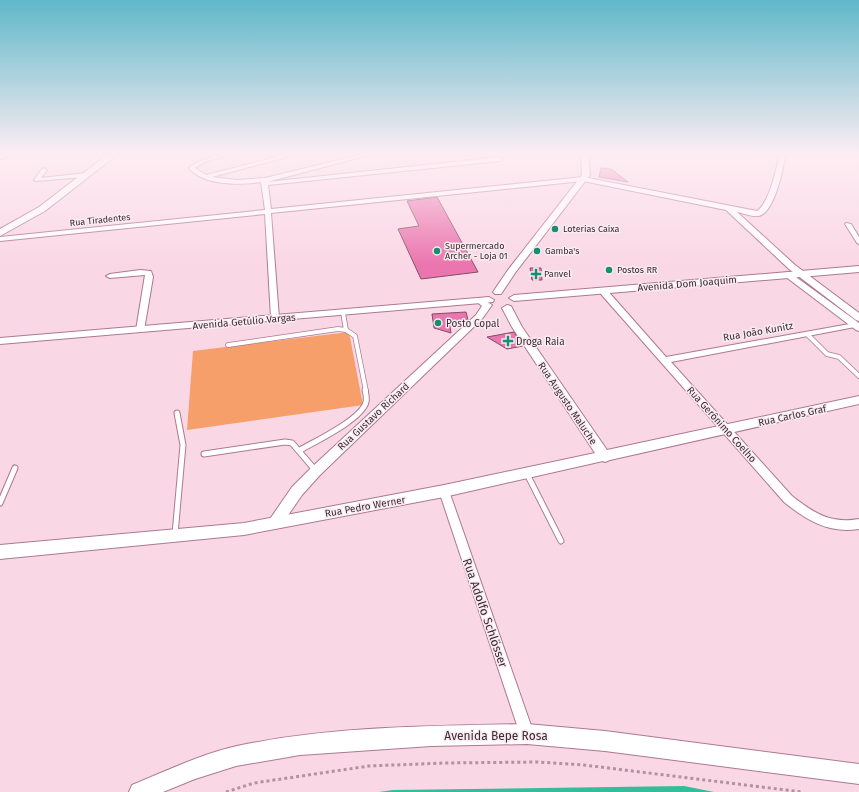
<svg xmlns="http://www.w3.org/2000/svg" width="859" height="792" font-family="'Fira Sans',sans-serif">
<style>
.green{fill:#f79f6a}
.water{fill:#33bd9a}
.building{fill:#eb75ae;stroke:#804f65}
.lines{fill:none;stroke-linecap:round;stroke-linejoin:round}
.service-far1-casing{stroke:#ad798f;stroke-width:5.5}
.service-casing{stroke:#ad798f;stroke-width:7}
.minor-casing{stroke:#ad798f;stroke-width:2}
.tertiary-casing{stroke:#ad798f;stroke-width:2}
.secondary-casing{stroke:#ad798f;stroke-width:2}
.primary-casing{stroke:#ad798f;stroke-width:2}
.path{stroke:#b193a0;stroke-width:3;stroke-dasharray:3 3;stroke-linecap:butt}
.service-far1{stroke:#fff;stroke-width:4}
.service{stroke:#fff;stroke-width:5}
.minor{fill:#fff;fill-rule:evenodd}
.tertiary{fill:#fff;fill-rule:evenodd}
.secondary{fill:#fff;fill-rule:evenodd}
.primary{fill:#fff;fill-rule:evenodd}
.poi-dot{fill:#158e72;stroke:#f8ecf0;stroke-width:1.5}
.labels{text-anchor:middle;stroke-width:3;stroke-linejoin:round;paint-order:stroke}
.far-street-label{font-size:9px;fill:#3f2933;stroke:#f8ecf0}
.far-poi-label{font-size:9px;fill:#3f2933;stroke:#f8ecf0;text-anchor:start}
.street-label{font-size:10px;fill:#3f2933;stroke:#f8ecf0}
.poi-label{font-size:10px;fill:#3f2933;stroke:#f8ecf0;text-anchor:start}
.near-street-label{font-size:12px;fill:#3f2933;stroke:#f8ecf0}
</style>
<rect width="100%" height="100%" fill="#fad7e5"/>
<path class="green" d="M 349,332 L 363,405 L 187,430 L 193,351 Z"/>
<path class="water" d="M 684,786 L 714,792 L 379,792 L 393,790 Z"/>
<path class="building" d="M 601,168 L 611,169 L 628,182 L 599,177 Z
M 437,197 L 478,272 L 421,279 L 398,229 L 419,226 L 407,201 Z
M 530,268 L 541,268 L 542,280 L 532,280 Z
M 466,312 L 468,320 L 449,321 L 451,333 L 434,328 L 432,314 Z
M 514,332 L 523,346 L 507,349 L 487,337 Z"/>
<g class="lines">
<defs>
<path id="service-far1" d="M 343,313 L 346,330
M 807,334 L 827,354 L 839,357 L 859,376
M 228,345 L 338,329 L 346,330 L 355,336 L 366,391"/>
<path id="service" d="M 300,450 C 316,441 362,419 366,402 C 367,398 366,394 365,390
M 204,454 L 285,442 L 292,443 L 316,471
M 527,474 L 561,541
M 0,503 L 15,468
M 175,534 L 183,445 L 177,413"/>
<path id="minor" d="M 5,154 L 17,154 L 0,159 L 0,155 Z
M 222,154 L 232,154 L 205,162 L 195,168 L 206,175 L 288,154 L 298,154 L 212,177 L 237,180 L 265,178 L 363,154 L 373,154 L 267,182 L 500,157 L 503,159 L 500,161 L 268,185 L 271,209 L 583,177 L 586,179 L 583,181 L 271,213 L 279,318 L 275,320 L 271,318 L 265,214 L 0,241 L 0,237 L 265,210 L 261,182 C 240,185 204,186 189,168 L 197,162 Z
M 44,168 L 47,170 L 41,178 L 86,173 L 89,175 L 86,177 L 35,181 L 34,180 L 42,169 Z
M 846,223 L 851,224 L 859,237 L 859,244 L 857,243 L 845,224 Z
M 140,270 L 151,271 L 153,277 L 144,330 L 140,332 L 136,330 L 145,275 L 110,278 L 106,276 L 110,274 Z
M 600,289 L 606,289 L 666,357 L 855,323 L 858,323 L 859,325 L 855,327 L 671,362 L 792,496 C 814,513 830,524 859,519 L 859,529 C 829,534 806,520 784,502 L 600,293 Z
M 444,487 L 448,488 L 449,491 L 534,734 L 532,739 L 527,741 L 522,739 L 520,734 L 439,491 L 440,488 Z"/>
<path id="tertiary" d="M 779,154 L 785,154 C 784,167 774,215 758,216 C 752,217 743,213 737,212 L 795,265 L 859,313 L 859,321 L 856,320 L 789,269 L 726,210 L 583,181 L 580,179 L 583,177 L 757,211 C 769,203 777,169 779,154 Z
M 789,272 L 859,323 L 859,331 L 856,330 L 786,277 L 785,275 L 786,273 Z
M 481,298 L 492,305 L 482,319 L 320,475 L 302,495 L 280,527 L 275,529 L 270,527 L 268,523 L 270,519 L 292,487 L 312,467 L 476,315 L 482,306 L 476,301 Z"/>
<path id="secondary" d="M 581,154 L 588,154 L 590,175 L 515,273 L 501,294 L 495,294 L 493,292 L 508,270 L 582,175 Z
M 859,266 L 859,272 L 514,301 L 509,298 L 514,295 Z
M 489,297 L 494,300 L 493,302 L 0,344 L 0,338 Z
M 507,305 L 511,306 L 522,327 L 607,450 L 859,396 L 859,404 L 610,460 L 605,462 L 603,461 L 444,497 L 244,535 L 0,559 L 0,545 L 244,523 L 444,485 L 595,453 L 512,327 L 502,308 Z
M 527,724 L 605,731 L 859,764 L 859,784 L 605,751 L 527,744 L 431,746 L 300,755 L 236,766 L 195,779 L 163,792 L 129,792 L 132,785 C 166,771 201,754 237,746 C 332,726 431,726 527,724 Z"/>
<path id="primary" d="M 108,154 L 118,154 L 45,211 L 0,236 L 0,229 L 39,207 Z"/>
</defs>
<use href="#service-far1" class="service-far1-casing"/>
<use href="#service" class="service-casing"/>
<use href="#minor" class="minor-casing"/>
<use href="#tertiary" class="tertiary-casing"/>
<use href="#secondary" class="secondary-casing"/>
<use href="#primary" class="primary-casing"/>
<path class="path" d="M 226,792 L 254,783 L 369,766 L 445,763 L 538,762 L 584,765 L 802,792"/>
<use href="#service-far1" class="service-far1"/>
<use href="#service" class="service"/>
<use href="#minor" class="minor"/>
<use href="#tertiary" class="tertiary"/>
<use href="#secondary" class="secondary"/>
<use href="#primary" class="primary"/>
</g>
<linearGradient id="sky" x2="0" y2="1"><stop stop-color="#5fb8c9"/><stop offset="0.58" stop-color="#fdedf3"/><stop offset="1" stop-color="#fdedf3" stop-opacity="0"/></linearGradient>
<rect width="859" height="265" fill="url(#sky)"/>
<g class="poi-dot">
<circle cx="555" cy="229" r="4"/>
<circle cx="437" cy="251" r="4"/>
<circle cx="537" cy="251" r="4"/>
<circle cx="609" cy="270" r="4"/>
<path d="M534 268h4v4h4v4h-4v4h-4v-4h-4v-4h4z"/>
<circle cx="438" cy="323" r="4"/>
<path d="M506 335h4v4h4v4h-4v4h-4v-4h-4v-4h4z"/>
</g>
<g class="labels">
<g class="far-street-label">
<text transform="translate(100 220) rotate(-6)" y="3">Rua Tiradentes</text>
</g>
<g class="far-poi-label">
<text x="563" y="232">Loterias Caixa</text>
<text x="445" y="249">Supermercado<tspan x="445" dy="10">Archer - Loja 01</tspan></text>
<text x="545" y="254">Gamba's</text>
<text x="617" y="273">Postos RR</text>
<text x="544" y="277">Panvel</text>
</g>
<g class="street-label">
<text transform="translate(687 283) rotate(-5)" y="4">Avenida Dom Joaquim</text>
<text transform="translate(244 321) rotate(-5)" y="4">Avenida Getúlio Vargas</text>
<text transform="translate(758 331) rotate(-10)" y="4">Rua João Kunitz</text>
<text transform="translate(568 403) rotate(56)" y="4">Rua Augusto Maluche</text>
<text transform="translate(792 415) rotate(-12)" y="4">Rua Carlos Graf</text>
<text transform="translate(373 416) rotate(-43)" y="4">Rua Gustavo Richard</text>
<text transform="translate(722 424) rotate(48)" y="4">Rua Gerônimo Coelho</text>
<text transform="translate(365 506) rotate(-10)" y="4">Rua Pedro Werner</text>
</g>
<g class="poi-label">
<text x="446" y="327">Posto Copal</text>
<text x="516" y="345">Droga Raia</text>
</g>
<g class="near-street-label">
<text transform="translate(485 613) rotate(71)" y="4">Rua Adolfo Schlösser</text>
<text x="496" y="740">Avenida Bepe Rosa</text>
</g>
</g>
</svg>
